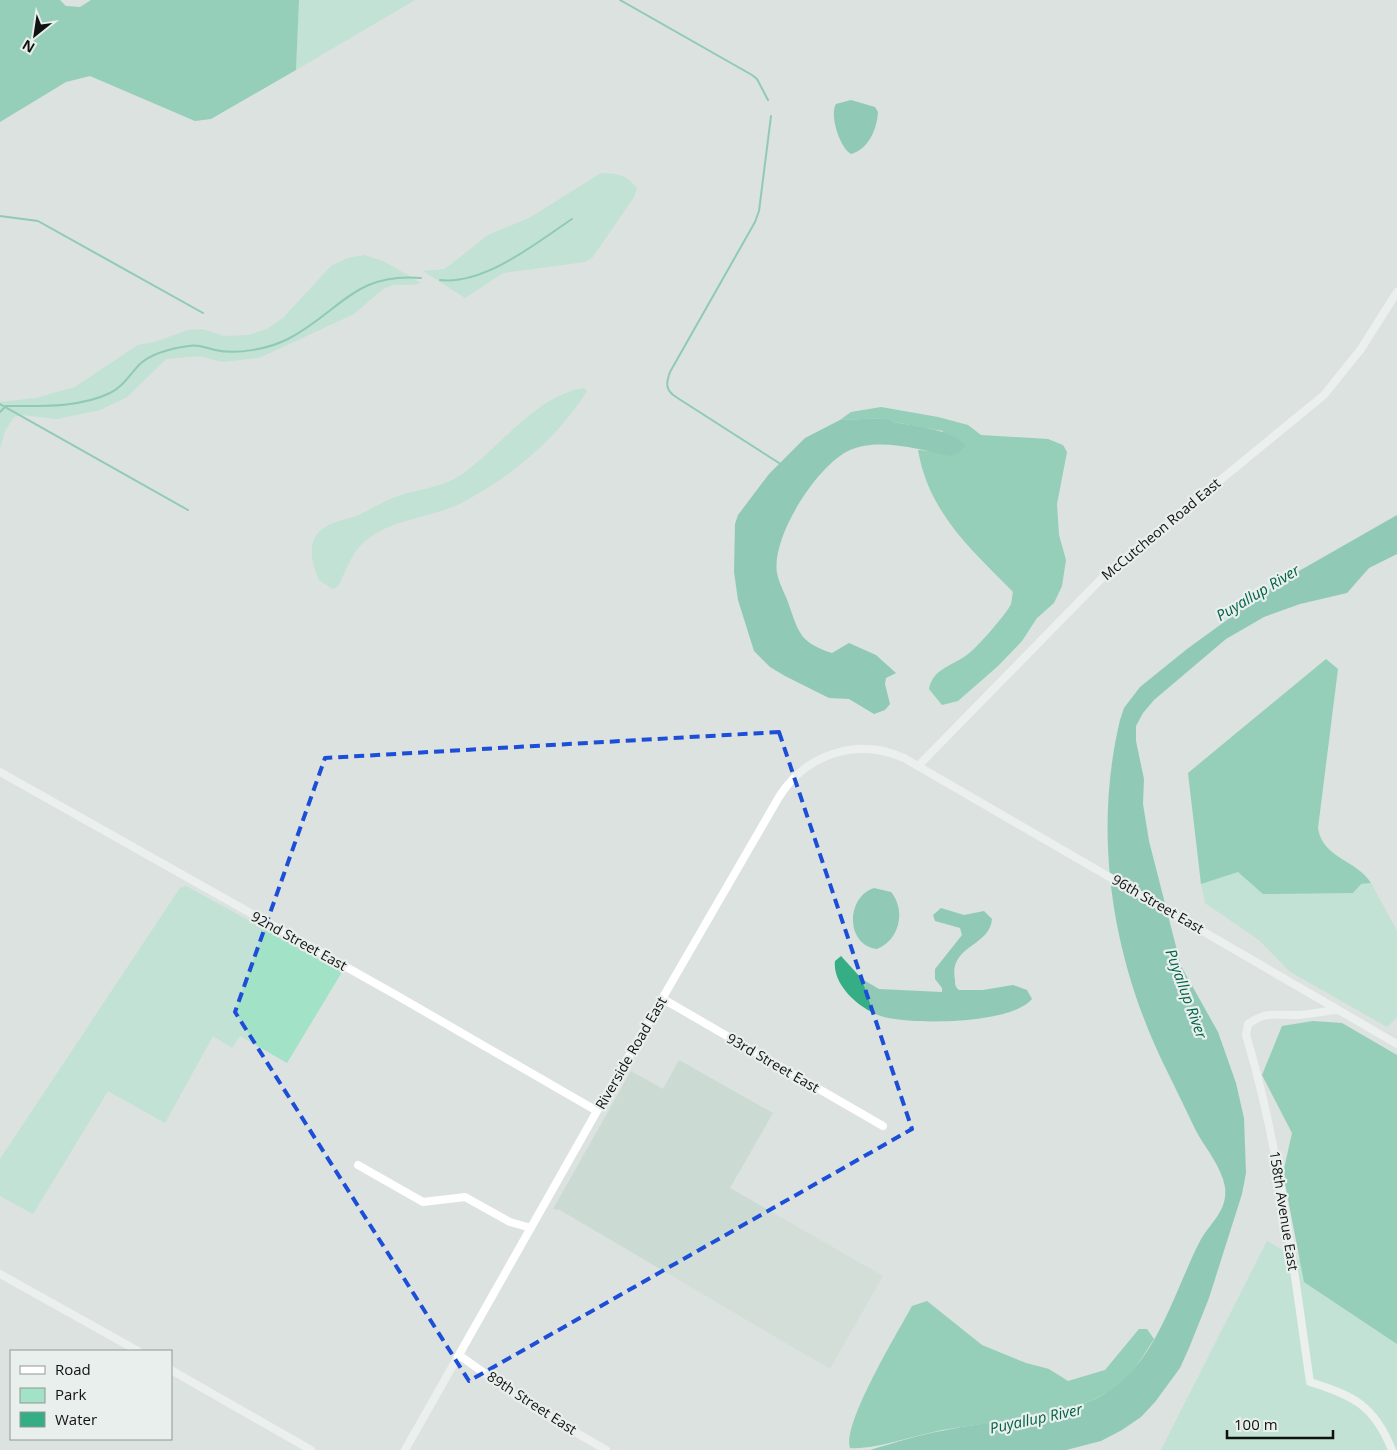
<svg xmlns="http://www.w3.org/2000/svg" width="1397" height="1450" font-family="'Open Sans',sans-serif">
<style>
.built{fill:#cbdad3}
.green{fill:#a2e2c7}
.forest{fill:#40b68d}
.water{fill:#36ae85}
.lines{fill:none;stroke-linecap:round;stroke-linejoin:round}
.stream{stroke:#36ae85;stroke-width:2}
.minor{stroke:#fff;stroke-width:8}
.marked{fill:none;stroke:#1d4ed8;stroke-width:4;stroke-dasharray:10 6;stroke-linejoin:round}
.labels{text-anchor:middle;stroke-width:4.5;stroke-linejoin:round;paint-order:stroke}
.street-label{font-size:14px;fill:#101211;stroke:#e9efec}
.water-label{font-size:15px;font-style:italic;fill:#006247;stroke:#e9efec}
</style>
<rect width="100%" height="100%" fill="#dbe2df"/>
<path class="built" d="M 679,1060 L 773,1113 L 730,1188 L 883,1276 L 830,1369 L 560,1210 L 553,1209 L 631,1071 L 663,1089 Z"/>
<path class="green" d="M 299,0 L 415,0 L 296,70 Z
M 601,173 C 619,174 625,174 637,188 L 634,197 L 592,258 L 585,262 L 503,273 L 465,298 L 423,271 L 445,269 L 488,235 L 531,217 Z
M 364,255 L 385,262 L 421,283 L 412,285 L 393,285 L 383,289 L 354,314 L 259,358 L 222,362 L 200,356 L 166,359 L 127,397 L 100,410 L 57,419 L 22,415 L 14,417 L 5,431 L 0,449 L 0,402 L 36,398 L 75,387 L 138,345 L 155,342 L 188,330 L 202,329 L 224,336 L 248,335 L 267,329 L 284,317 L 331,266 L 348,258 Z
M 584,388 L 587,391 C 556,440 510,478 459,504 C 428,519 386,519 361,545 C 351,555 345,572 339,585 L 333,589 L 319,580 C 313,566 307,546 318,533 C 326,523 344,520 356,516 C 369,511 380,503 393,498 C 415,489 438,489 458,477 C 498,451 535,395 584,388 Z
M 1238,872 L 1361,884 L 1371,883 L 1397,931 L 1397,1017 L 1387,1027 L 1289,971 L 1259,940 L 1205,903 L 1201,884 Z
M 186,886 L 342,972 L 287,1063 L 240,1036 L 232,1048 L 213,1036 L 165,1123 L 108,1091 L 33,1214 L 0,1196 L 0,1159 L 180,888 Z
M 1267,1241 L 1397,1317 L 1397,1450 L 1161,1450 Z"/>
<path class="forest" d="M 0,0 L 60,0 L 66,6 L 80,7 L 91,0 L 299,0 L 296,70 L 211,119 L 195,121 L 90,76 L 66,82 L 0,122 Z
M 881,407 L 938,417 L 968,425 L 981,435 L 1048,439 L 1063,445 L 1067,452 L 1057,504 L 1059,535 L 1066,560 L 1062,586 L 1054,603 L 1037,618 L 1022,641 L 998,666 L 958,701 L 942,705 L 929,689 C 933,668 953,666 968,654 C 976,649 1008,612 1011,604 C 1012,600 1012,596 1013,592 C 970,548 929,513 918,450 L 930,451 L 943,431 L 894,422 L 887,418 L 840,420 L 851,412 Z
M 1326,659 L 1338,669 L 1318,828 C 1322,858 1357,860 1371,883 L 1361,884 L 1353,893 L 1263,894 L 1238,872 L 1201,884 L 1188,773 Z
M 1313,1021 L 1342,1023 L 1397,1055 L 1397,1344 L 1304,1282 L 1283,1173 L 1292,1133 L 1262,1075 L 1282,1026 Z
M 927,1301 L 982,1345 L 1026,1363 L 1049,1369 L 1068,1381 L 1105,1370 L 1139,1329 L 1147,1329 L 1154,1339 C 1142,1357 1130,1380 1111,1391 C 1060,1419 997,1420 942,1430 C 916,1435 874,1450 850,1448 C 842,1424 898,1332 912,1306 Z"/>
<path class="water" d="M 851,100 L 875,107 L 878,112 C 877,129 869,149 851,154 C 840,148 829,115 836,104 Z
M 887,418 L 894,422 C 919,427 946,428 966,445 L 959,453 L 951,456 C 921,450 880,437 850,450 C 817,465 771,537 777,573 C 779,584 786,595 789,605 C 799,634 801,643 832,653 L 849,643 L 876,655 L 896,673 L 886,678 L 885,684 L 890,704 L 885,710 L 874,714 L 849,699 L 829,698 L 785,676 L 770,667 L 754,651 L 738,600 L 734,572 L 735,524 L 738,515 L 769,474 L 805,438 L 840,420 Z
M 1397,515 L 1397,554 L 1369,568 L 1347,593 L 1300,604 L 1264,617 L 1226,639 L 1154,700 L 1143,713 L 1136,726 L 1136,741 L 1144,779 L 1143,804 L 1149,841 L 1181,966 L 1218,1032 L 1236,1083 L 1244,1118 L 1246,1173 L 1242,1194 L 1209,1298 L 1189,1348 L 1180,1368 L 1155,1402 L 1141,1417 L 1122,1430 L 1101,1441 L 1066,1450 L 870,1450 C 894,1443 917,1435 941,1431 C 992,1420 1047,1419 1095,1399 C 1153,1374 1173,1294 1199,1243 C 1209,1223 1228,1212 1225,1187 C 1221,1166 1206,1149 1196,1131 C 1186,1110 1176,1089 1166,1069 C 1113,962 1092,837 1120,720 L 1124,708 L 1140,687 L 1187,649 L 1278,583 Z
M 874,888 L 891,892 C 906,910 900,940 877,949 C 845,945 846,897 874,888 Z
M 941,908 L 964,915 L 984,911 L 992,919 C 990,947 948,945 955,980 C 955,984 955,987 959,990 L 983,990 L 1013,985 L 1027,990 L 1032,999 C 1012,1024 914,1025 884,1017 C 862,1011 832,986 835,961 L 841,956 L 862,979 L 879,989 L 942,992 L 942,988 L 935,979 L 935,969 L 962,935 L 960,928 L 935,921 L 933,915 Z"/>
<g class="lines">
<path class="stream" d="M 620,0 L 752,75 L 757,79 L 768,100
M 771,116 L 759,211 L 755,222 L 670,372 C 666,383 665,390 676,397 L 779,463
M 0,216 L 38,221 L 203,313
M 440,280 C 485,285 536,243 572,219
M 0,404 L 188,510
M 0,412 L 6,406 C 40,406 79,408 110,393 C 123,387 130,374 140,364 C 152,353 174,348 189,346 C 199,344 205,348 215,350 C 237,355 268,349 288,339 C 340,312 354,272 421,278"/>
<path class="minor" d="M 919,765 L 1107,573 L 1324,395 L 1361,349 L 1397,292
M 0,772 L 396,995 L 597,1111
M 663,999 L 883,1126
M 1338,1010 C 1325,1011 1312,1014 1298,1015 C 1276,1016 1268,1010 1248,1024 L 1246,1035 C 1280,1148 1293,1266 1310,1382 C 1354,1396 1374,1405 1392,1450
M 358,1165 L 423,1202 L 465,1197 L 510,1222 L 531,1228
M 0,1274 L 138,1351
M 459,1355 L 532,1407 L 606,1450
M 171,1370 L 311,1450
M 405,1450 L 597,1111 L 779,797 C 806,754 857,737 904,758 L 1397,1044"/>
</g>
<path d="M0 0H1397V1450H0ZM 779,732 L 912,1129 L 469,1381 L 235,1012 L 325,758 Z" fill="#dbe2df" fill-opacity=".55" fill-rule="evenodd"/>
<path class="marked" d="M 779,732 L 912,1129 L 469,1381 L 235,1012 L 325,758 Z"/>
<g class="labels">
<g class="street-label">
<text transform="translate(1161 529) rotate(-40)" y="5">McCutcheon Road East</text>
<text transform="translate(1158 904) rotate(30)" y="5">96th Street East</text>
<text transform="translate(299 941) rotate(29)" y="5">92nd Street East</text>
<text transform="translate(631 1053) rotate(-60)" y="5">Riverside Road East</text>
<text transform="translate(773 1063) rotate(30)" y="5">93rd Street East</text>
<text transform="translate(1284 1211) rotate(81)" y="5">158th Avenue East</text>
<text transform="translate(532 1403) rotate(33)" y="5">89th Street East</text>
</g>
<g class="water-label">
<text transform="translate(1258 593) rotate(-31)" y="5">Puyallup River</text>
<text transform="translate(1186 994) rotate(70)" y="5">Puyallup River</text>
<text transform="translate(1036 1419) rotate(-12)" y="5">Puyallup River</text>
</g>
</g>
<rect x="10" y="1350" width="162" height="90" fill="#e9efec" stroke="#929794"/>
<rect x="20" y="1366" width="25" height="8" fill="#ffffff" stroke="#929794"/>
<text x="55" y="1375" font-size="15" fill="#101211">Road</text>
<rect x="20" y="1388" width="25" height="15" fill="#a2e2c7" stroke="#929794"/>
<text x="55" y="1400" font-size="15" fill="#101211">Park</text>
<rect x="20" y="1412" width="25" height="15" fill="#36ae85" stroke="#929794"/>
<text x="55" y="1425" font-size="15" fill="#101211">Water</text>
<g transform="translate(35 35) rotate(210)" stroke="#e9efec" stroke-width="4" paint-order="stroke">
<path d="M0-4L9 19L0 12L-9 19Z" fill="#101211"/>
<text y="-8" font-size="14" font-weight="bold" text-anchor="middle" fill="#101211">N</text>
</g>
<path d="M1227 1430v8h106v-8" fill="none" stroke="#101211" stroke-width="2.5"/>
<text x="1234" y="1430" font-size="15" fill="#101211" stroke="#e9efec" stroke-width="4" paint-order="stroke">100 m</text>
</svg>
